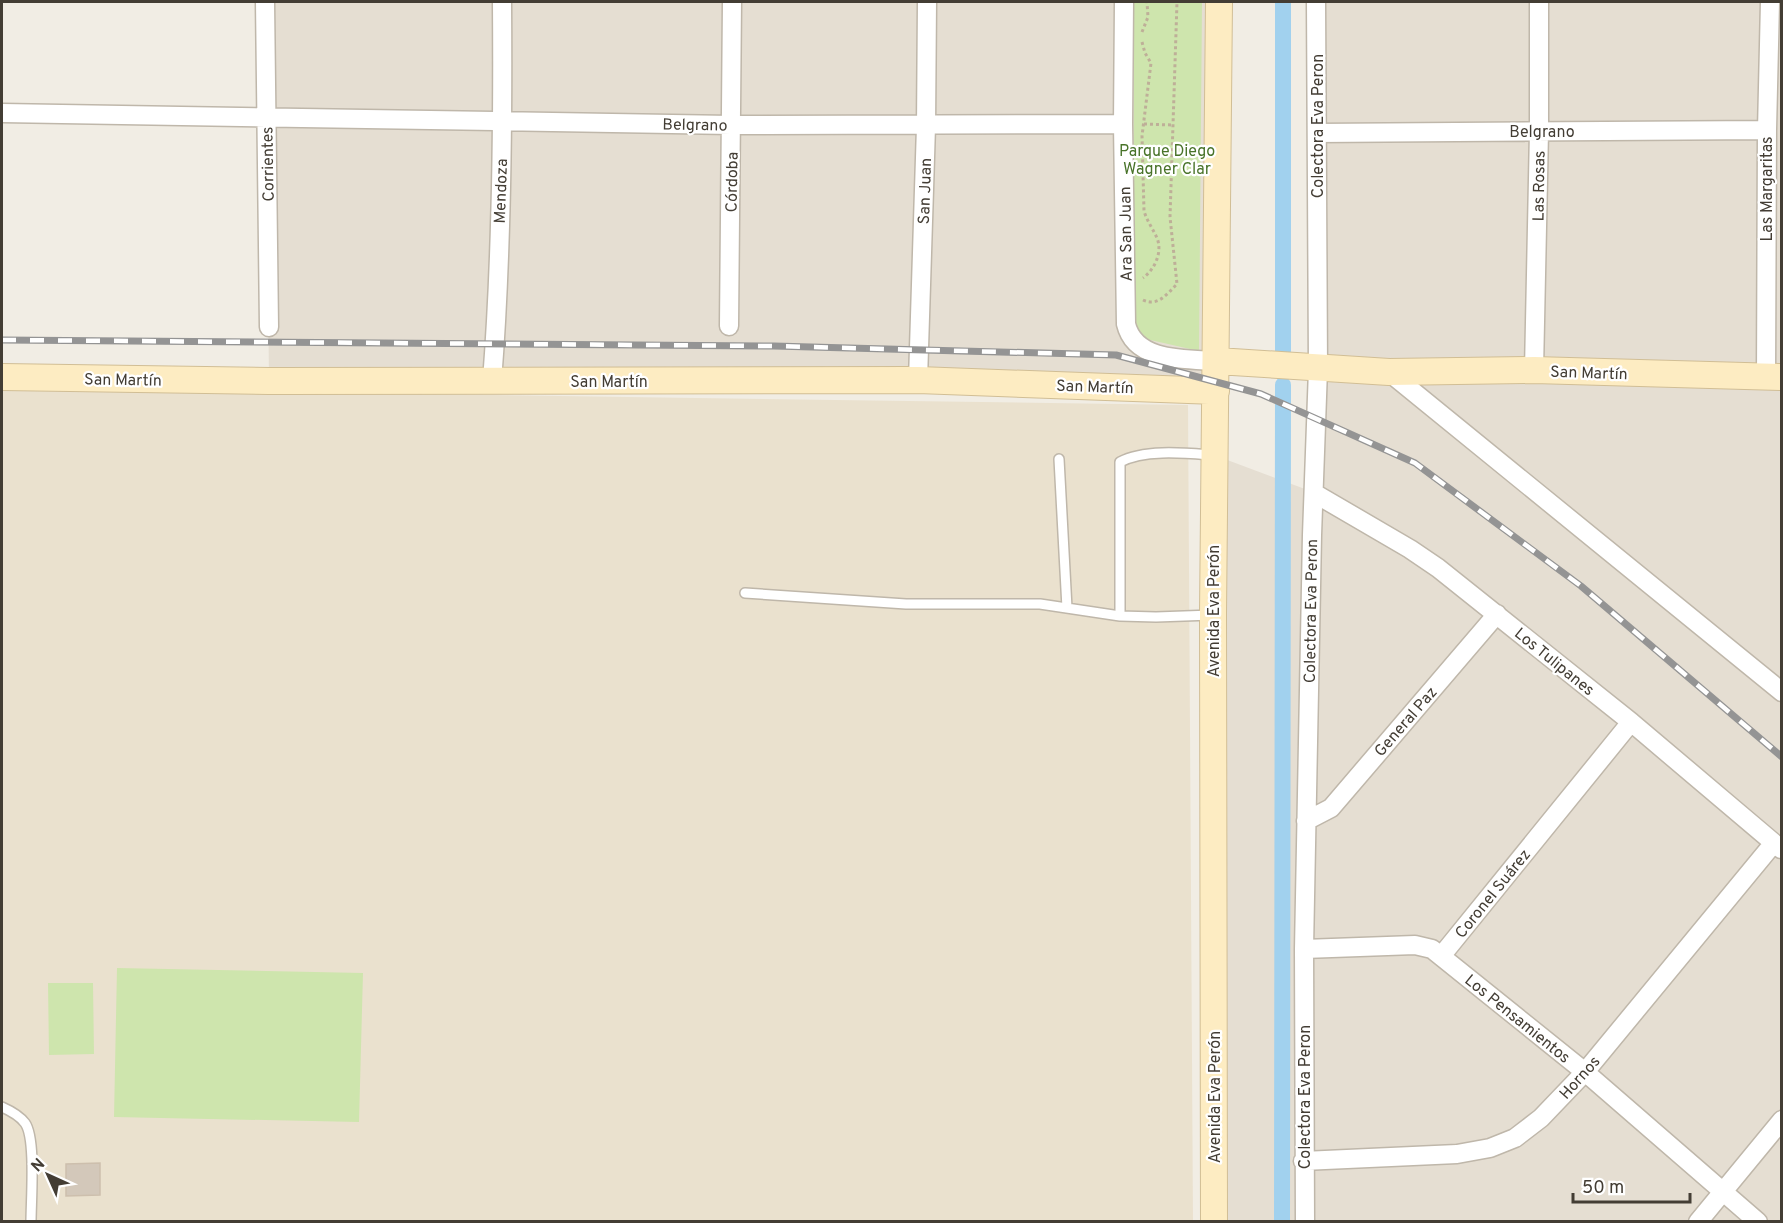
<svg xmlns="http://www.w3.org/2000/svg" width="1783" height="1223" font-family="Overpass,sans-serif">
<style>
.residential{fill:#e5ded2}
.education{fill:#eae1ce}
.green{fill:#cee5ad}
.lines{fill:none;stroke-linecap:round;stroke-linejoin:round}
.canal{stroke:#a1d1ee;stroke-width:16}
.building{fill:#d3c8ba;stroke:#cdbfad;stroke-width:1.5}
.lane-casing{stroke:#bfb7aa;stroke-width:12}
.street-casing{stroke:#bfb7aa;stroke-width:21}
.secondary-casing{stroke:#d1be95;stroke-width:28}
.path{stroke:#beaf98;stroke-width:3;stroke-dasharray:3 3;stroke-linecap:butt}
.lane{stroke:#fff;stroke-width:9}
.street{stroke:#fff;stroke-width:18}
.secondary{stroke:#fdecc2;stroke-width:26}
.rail-casing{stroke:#949494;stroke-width:7}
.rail{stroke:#fff;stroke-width:4.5;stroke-dasharray:14;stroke-linecap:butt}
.labels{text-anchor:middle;stroke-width:4.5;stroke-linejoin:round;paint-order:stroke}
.street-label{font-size:16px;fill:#433d34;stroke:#fff}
.park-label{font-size:16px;fill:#487329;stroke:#fff}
</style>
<rect width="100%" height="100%" fill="#f1ede4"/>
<path class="residential" d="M 265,2 L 1219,2 L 1216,391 L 269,381 Z
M 1316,2 L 1781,2 L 1781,1221 L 1214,1221 L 1214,455 L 1313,492 Z"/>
<path class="education" d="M 2,388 L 1188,405 L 1193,1221 L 2,1222 Z"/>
<path class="green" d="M 1134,2 L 1202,2 L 1199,351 L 1146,339 L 1136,332 L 1133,316 Z
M 117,968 L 363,973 L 359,1122 L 114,1117 Z
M 48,983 L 93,983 L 94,1054 L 49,1055 Z"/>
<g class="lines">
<path class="canal" d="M 1283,351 L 1283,2
M 1282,1222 L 1283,385"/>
</g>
<path class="building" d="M 100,1163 L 100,1195 L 66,1196 L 66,1164 Z"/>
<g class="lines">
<defs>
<path id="lane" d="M 1059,459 L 1067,608
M 745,593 L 906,604 L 1040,604 L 1120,616 L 1156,617 L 1212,615
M 1120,616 L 1120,462 C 1144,449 1185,453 1211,455
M 2,1107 C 11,1111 19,1115 25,1123 C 36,1138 31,1200 31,1222"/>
<path id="street" d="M 265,2 L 269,327
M 1124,2 L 1123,124 L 1126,324 C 1135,362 1185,359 1217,361
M 2,113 L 731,125 L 1123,124
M 1317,133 L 1767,130
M 729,326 L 732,2
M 1534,370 L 1539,131 L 1539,2
M 1389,372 L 1782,692
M 1766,377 L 1767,130 L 1770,2
M 918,380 L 926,126 L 927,2
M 492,381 C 502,255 503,128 502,2
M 1314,493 L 1410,549 L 1438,568 L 1631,722 L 1781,849
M 1306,821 L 1331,808 L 1497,614
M 1304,949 L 1415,945 L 1432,949 L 1585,1072 L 1758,1222
M 1442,955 L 1631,722
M 1303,1161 L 1457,1154 L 1490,1148 L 1515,1138 L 1541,1118 L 1585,1072 L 1773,844
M 1305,1222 L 1304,949 L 1312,535 L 1318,369 L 1316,2
M 1698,1222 L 1782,1120"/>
<path id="secondary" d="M 1217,361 L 1389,372 L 1534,370 L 1782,377
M 2,377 L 269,381 L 918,380 L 1216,391
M 1214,1222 L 1213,614 L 1219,2"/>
</defs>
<use href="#lane" class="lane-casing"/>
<use href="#street" class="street-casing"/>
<use href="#secondary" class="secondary-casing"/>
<path class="path" d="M 1142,32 L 1148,17 L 1147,2
M 1142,42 L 1145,53 L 1151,63 L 1142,136 L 1144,211 C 1147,221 1153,229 1157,238 C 1163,253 1154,270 1143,278
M 1144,124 L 1172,125
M 1143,300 C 1158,307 1167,294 1177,284 L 1170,217 L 1177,2"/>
<use href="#lane" class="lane"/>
<use href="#street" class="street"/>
<use href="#secondary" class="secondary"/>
<defs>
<path id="rail" d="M 2,340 L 774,346 L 1116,355 L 1261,394 L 1415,463 L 1581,586 L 1782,757"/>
</defs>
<use href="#rail" class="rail-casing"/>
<use href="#rail" class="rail"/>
</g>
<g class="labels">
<g class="street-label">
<text transform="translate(695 124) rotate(1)" y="6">Belgrano</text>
<text transform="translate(1317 126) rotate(-90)" y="6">Colectora Eva Peron</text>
<text x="1542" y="137">Belgrano</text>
<text transform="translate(267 164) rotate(-91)" y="6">Corrientes</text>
<text transform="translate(731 182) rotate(-89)" y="6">Córdoba</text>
<text transform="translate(1538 186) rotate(-89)" y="6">Las Rosas</text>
<text transform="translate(1766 189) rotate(-90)" y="6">Las Margaritas</text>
<text transform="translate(500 191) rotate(-88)" y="6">Mendoza</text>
<text transform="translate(924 191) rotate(-88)" y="6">San Juan</text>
<text transform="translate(1125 234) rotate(-91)" y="6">Ara San Juan</text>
<text transform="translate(1589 372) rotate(2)" y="6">San Martín</text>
<text transform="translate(123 379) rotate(1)" y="6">San Martín</text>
<text x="609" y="387">San Martín</text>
<text transform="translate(1095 386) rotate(2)" y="6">San Martín</text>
<text transform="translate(1213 611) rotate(-90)" y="6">Avenida Eva Perón</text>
<text transform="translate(1310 611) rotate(-89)" y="6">Colectora Eva Peron</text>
<text transform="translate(1555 661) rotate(39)" y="6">Los Tulipanes</text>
<text transform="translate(1405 721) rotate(-49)" y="6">General Paz</text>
<text transform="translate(1492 893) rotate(-51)" y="6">Coronel Suárez</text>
<text transform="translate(1518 1018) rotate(39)" y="6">Los Pensamientos</text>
<text transform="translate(1579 1077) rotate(-48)" y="6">Hornos</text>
<text transform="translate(1214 1097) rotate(-90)" y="6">Avenida Eva Perón</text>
<text transform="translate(1304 1097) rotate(-90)" y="6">Colectora Eva Peron</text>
</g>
<g class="park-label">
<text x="1167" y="156">Parque Diego<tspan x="1167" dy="18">Wagner Clar</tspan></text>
</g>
</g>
<rect width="1783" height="1223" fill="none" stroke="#433d34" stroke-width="6"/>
<g transform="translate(48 1175) rotate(315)" stroke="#ffffff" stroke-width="4.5" paint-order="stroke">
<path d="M0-4.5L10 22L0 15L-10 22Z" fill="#433d34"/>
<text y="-9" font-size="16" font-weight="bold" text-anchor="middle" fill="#433d34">N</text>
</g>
<path d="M1573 1193v9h117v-9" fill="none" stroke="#433d34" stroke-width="3"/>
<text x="1582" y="1193" font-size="18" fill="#433d34" stroke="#ffffff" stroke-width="4.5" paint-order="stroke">50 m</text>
</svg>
